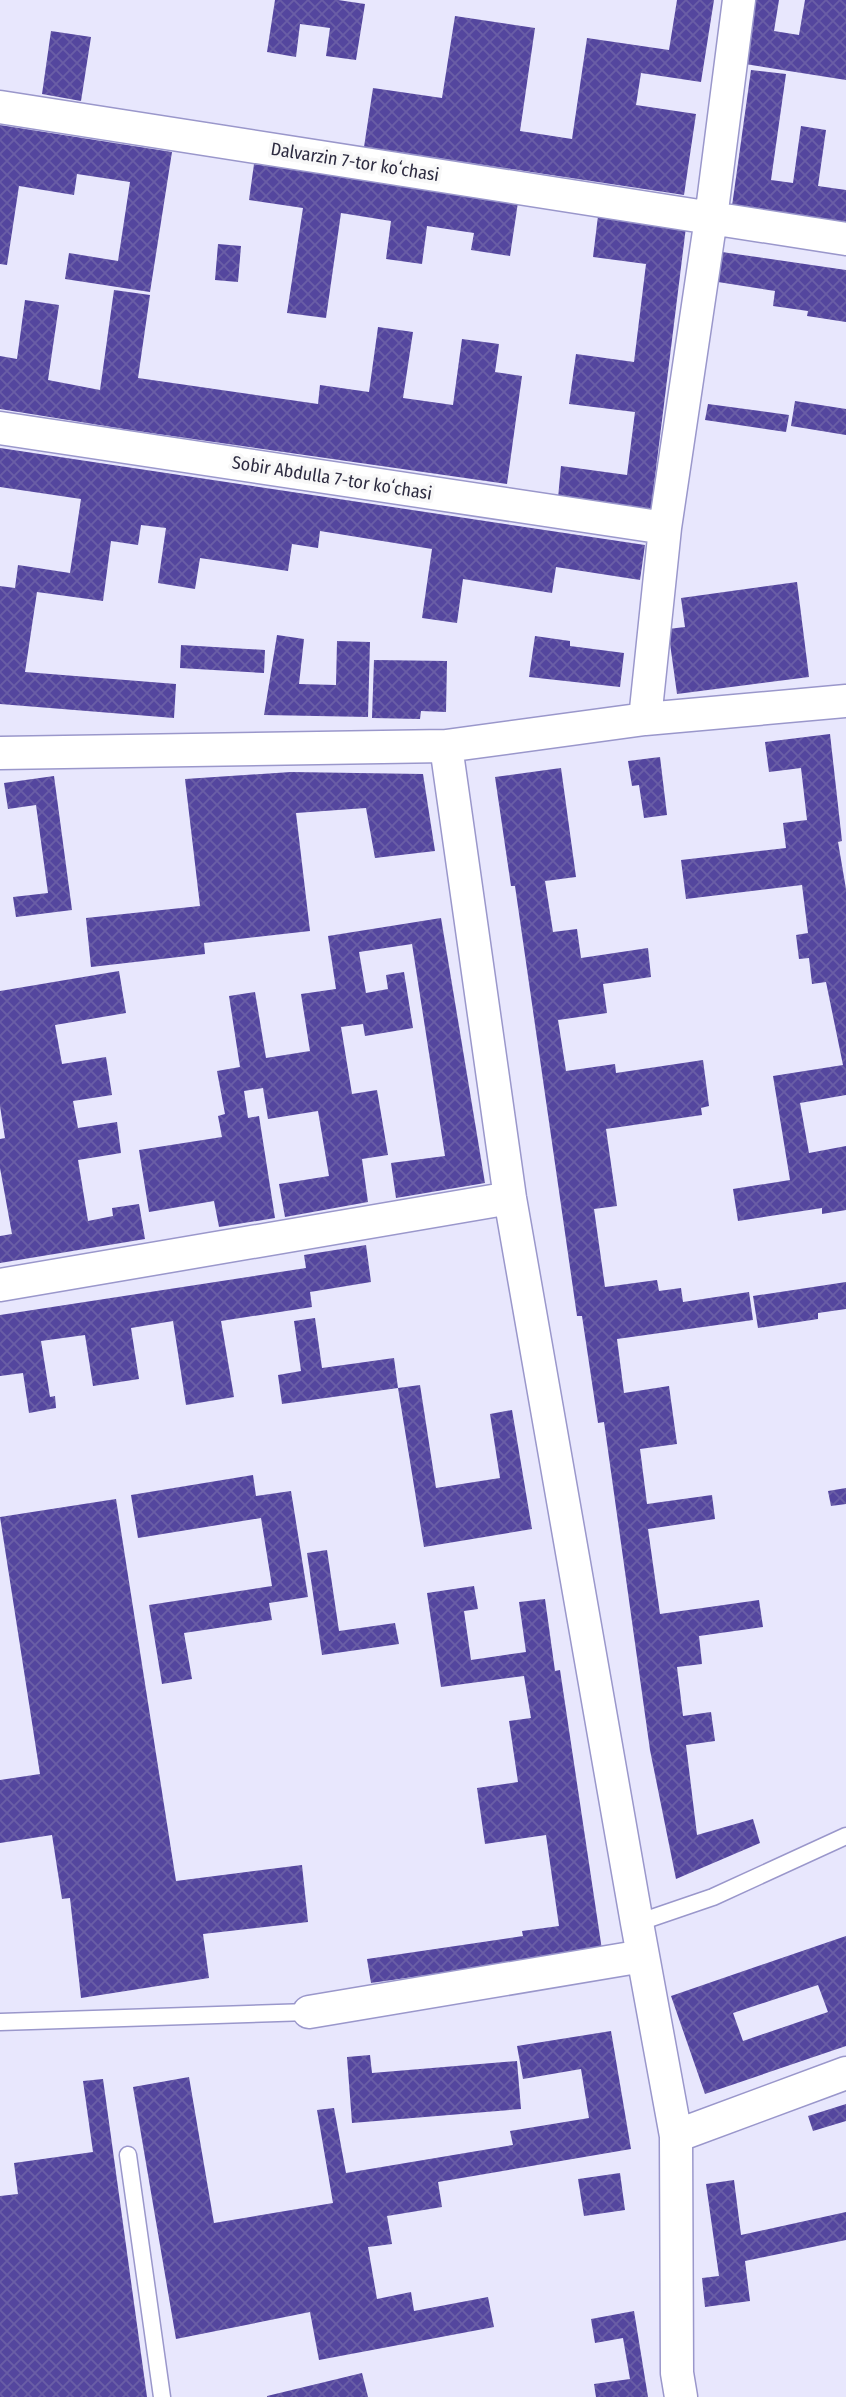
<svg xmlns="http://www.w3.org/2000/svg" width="846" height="2397" font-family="'Fira Sans Condensed',sans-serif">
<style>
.building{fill:url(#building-cross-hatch);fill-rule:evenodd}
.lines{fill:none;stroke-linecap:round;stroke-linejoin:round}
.lane-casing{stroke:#9a97cb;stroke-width:19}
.street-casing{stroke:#9a97cb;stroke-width:35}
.lane{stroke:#fff;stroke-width:16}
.street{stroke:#fff;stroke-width:32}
.labels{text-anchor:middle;stroke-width:7;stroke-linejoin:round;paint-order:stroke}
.street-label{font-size:18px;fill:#2d2b40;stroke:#f7f7f7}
</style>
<defs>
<pattern id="building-cross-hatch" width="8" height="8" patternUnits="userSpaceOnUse" patternTransform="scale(1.75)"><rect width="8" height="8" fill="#54469e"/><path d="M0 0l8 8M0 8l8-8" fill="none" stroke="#6a5ea6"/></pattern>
</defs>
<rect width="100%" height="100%" fill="#e8e7fd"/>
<path class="building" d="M 275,0 L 338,0 L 365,4 L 356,60 L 326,56 L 330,28 L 300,24 L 296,57 L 267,52 Z
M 677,0 L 714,0 L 701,82 L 641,73 L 636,105 L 696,114 L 684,195 L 364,147 L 373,88 L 442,98 L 455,16 L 535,28 L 520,131 L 572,139 L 587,38 L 669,50 Z
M 755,0 L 779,0 L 774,31 L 799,35 L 805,0 L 846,0 L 846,80 L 745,64 Z
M 51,31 L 91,37 L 81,101 L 42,94 Z
M 751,70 L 786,74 L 771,180 L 793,183 L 801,126 L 826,130 L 818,186 L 846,190 L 846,222 L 732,206 Z
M 0,125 L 172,152 L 150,292 L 65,279 L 69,253 L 118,261 L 130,182 L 77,174 L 74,195 L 19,186 L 7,265 L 0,264 Z
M 254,164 L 518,202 L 510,256 L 471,250 L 474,233 L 427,226 L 422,264 L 386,259 L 391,221 L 341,213 L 326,318 L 287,313 L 303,208 L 249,200 Z
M 598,216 L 686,227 L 651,509 L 558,498 L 561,466 L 627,475 L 635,412 L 569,404 L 576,354 L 634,362 L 646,264 L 593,257 Z
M 218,244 L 241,246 L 238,282 L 215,280 Z
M 722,252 L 846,270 L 846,322 L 807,316 L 808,311 L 773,306 L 775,291 L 718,282 Z
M 114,290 L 150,295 L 138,378 L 318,404 L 320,385 L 369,392 L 378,327 L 413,332 L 403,398 L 453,405 L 462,339 L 499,344 L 495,372 L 522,376 L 507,484 L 130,430 L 0,409 L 0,356 L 17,359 L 25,300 L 59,305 L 48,380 L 100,390 Z
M 795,401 L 846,409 L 846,435 L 791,426 Z
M 708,404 L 789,415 L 786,432 L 705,420 Z
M 0,448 L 645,545 L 640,580 L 556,567 L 552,593 L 463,579 L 457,623 L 422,618 L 432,549 L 320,531 L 318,548 L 292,544 L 288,571 L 200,558 L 195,589 L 158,583 L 166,528 L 141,525 L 138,545 L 111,541 L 103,601 L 37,592 L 25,672 L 176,684 L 174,718 L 0,704 L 0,586 L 15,588 L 18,565 L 70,573 L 81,499 L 0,487 Z
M 797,582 L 809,677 L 677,694 L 668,629 L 685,627 L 681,598 Z
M 277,635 L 304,639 L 299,684 L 336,685 L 337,641 L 370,642 L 368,717 L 264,715 Z
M 535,636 L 570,641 L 570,646 L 624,653 L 620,687 L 529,677 Z
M 181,645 L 265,650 L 264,673 L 180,668 Z
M 374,660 L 447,661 L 446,712 L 421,711 L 420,719 L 372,718 Z
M 830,734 L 842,841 L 838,842 L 846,889 L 846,1095 L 800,1103 L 809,1153 L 846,1146 L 846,1210 L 822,1214 L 822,1208 L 738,1221 L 733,1189 L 790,1180 L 773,1076 L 843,1065 L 826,982 L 812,984 L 809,958 L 799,959 L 796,935 L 808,933 L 802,885 L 686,899 L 681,860 L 786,848 L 783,823 L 807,820 L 801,768 L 769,772 L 765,742 Z
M 660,757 L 667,815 L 644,818 L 639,785 L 632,786 L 628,761 Z
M 561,768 L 576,877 L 545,881 L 553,932 L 577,929 L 581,958 L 648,948 L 651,977 L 603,984 L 607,1013 L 558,1020 L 566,1071 L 615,1064 L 616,1073 L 703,1060 L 709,1106 L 701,1108 L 702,1115 L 606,1129 L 617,1206 L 594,1209 L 605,1287 L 657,1280 L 659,1291 L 681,1288 L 683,1302 L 749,1292 L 753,1320 L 617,1339 L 624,1393 L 669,1386 L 677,1444 L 640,1449 L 647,1504 L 712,1495 L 715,1519 L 648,1529 L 660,1614 L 759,1600 L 763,1627 L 699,1636 L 702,1664 L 677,1667 L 683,1716 L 711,1712 L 715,1741 L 686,1745 L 697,1835 L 753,1819 L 760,1843 L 676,1879 L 650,1750 L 604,1422 L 598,1423 L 582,1316 L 577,1316 L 515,886 L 511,886 L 495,777 Z
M 291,772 L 423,774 L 435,851 L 375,858 L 366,808 L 296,813 L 310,931 L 204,943 L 205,954 L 91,967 L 86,918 L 200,906 L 185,779 Z
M 54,776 L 72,910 L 16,917 L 13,897 L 48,893 L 36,805 L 8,809 L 4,783 Z
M 441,918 L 485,1183 L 396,1198 L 391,1163 L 445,1156 L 412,944 L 359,952 L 366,993 L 388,989 L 386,975 L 404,972 L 413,1028 L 365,1036 L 363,1024 L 341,1027 L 352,1094 L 377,1090 L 388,1155 L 362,1159 L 368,1202 L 285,1217 L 279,1184 L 329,1176 L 318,1111 L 268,1119 L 263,1088 L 244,1091 L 248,1118 L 259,1116 L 275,1218 L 219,1227 L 214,1201 L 149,1212 L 139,1150 L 222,1137 L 218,1116 L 225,1114 L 217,1071 L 240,1067 L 229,996 L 255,992 L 266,1058 L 310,1051 L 301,994 L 336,989 L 328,936 Z
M 119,971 L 126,1013 L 55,1025 L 62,1064 L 106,1057 L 112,1095 L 73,1101 L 78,1128 L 117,1122 L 121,1153 L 78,1160 L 88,1221 L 113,1216 L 112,1208 L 139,1204 L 145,1239 L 0,1263 L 0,1236 L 12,1234 L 0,1168 L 0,1139 L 5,1138 L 0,1106 L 0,991 Z
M 366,1245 L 371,1282 L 310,1292 L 312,1307 L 221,1321 L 234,1397 L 186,1405 L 173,1321 L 131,1328 L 139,1379 L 93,1386 L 85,1335 L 41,1341 L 50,1397 L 55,1396 L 56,1408 L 29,1413 L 23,1373 L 0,1376 L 0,1315 L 306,1268 L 304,1255 Z
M 846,1282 L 846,1309 L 818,1313 L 818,1319 L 758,1328 L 753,1296 Z
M 315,1318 L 322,1368 L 394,1358 L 398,1388 L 420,1385 L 436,1488 L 500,1478 L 490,1414 L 512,1410 L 532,1529 L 424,1547 L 398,1388 L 282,1404 L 278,1375 L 301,1371 L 294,1321 Z
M 253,1475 L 256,1496 L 291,1491 L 308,1597 L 269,1603 L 272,1620 L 184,1633 L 192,1679 L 162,1684 L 149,1605 L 272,1586 L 261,1518 L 138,1538 L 131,1495 Z
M 846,1488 L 846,1504 L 831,1506 L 828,1491 Z
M 116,1499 L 176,1881 L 302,1865 L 308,1922 L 203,1934 L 209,1978 L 81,1998 L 70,1898 L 62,1899 L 52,1835 L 0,1843 L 0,1780 L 40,1774 L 0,1517 Z
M 327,1550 L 339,1631 L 395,1623 L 399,1644 L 322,1655 L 307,1553 Z
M 474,1586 L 478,1609 L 464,1611 L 471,1660 L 526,1652 L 519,1602 L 545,1599 L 555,1671 L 560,1670 L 602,1950 L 371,1983 L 367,1959 L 523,1936 L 522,1931 L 559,1926 L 546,1835 L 485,1844 L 477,1788 L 518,1782 L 509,1721 L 531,1718 L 524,1676 L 441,1687 L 427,1593 Z
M 846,1936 L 846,2046 L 705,2094 L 671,1996 ZM 818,1985 L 828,2012 L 743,2041 L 733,2013 Z
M 611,2031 L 631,2149 L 438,2182 L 442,2207 L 387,2216 L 392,2244 L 368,2247 L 377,2299 L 411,2292 L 414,2311 L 488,2297 L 494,2327 L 319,2360 L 310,2312 L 176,2339 L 133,2087 L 189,2077 L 214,2223 L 333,2203 L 317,2110 L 334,2108 L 346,2173 L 513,2145 L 510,2131 L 589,2118 L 581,2069 L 523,2079 L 517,2046 Z
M 370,2055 L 372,2073 L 517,2061 L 521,2109 L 352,2123 L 347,2057 Z
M 103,2079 L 147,2397 L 0,2397 L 0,2196 L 18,2194 L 14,2163 L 93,2152 L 83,2081 Z
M 846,2104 L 846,2121 L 813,2131 L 808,2116 Z
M 620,2173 L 625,2210 L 584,2216 L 578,2179 Z
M 734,2180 L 741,2235 L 846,2212 L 846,2240 L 745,2261 L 750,2301 L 705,2307 L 702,2278 L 719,2276 L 706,2184 Z
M 634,2311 L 648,2397 L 596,2397 L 594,2384 L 630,2379 L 623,2338 L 595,2343 L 591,2319 Z
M 362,2373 L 368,2397 L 267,2397 L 267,2396 Z"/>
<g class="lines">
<defs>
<path id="lane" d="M 637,1923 L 713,1897 L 846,1836
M 0,2022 L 309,2012
M 128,2155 L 162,2397"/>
<path id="street" d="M 0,107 L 846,239
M 0,428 L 665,528
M 645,719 L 665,528 L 711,218 L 739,0
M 446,746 L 510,1198 L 637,1923 L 676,2136 L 677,2373 L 681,2397
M 0,753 L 446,746 L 645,719 L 846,701
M 0,1285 L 510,1198
M 309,2012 L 643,1956
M 676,2136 L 846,2073"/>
</defs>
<use href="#lane" class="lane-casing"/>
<use href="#street" class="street-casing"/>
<use href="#lane" class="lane"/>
<use href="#street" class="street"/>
</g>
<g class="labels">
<g class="street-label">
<text transform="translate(355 162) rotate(9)" y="6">Dalvarzin 7-tor koʻchasi</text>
<text transform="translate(332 478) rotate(9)" y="6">Sobir Abdulla 7-tor koʻchasi</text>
</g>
</g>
</svg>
